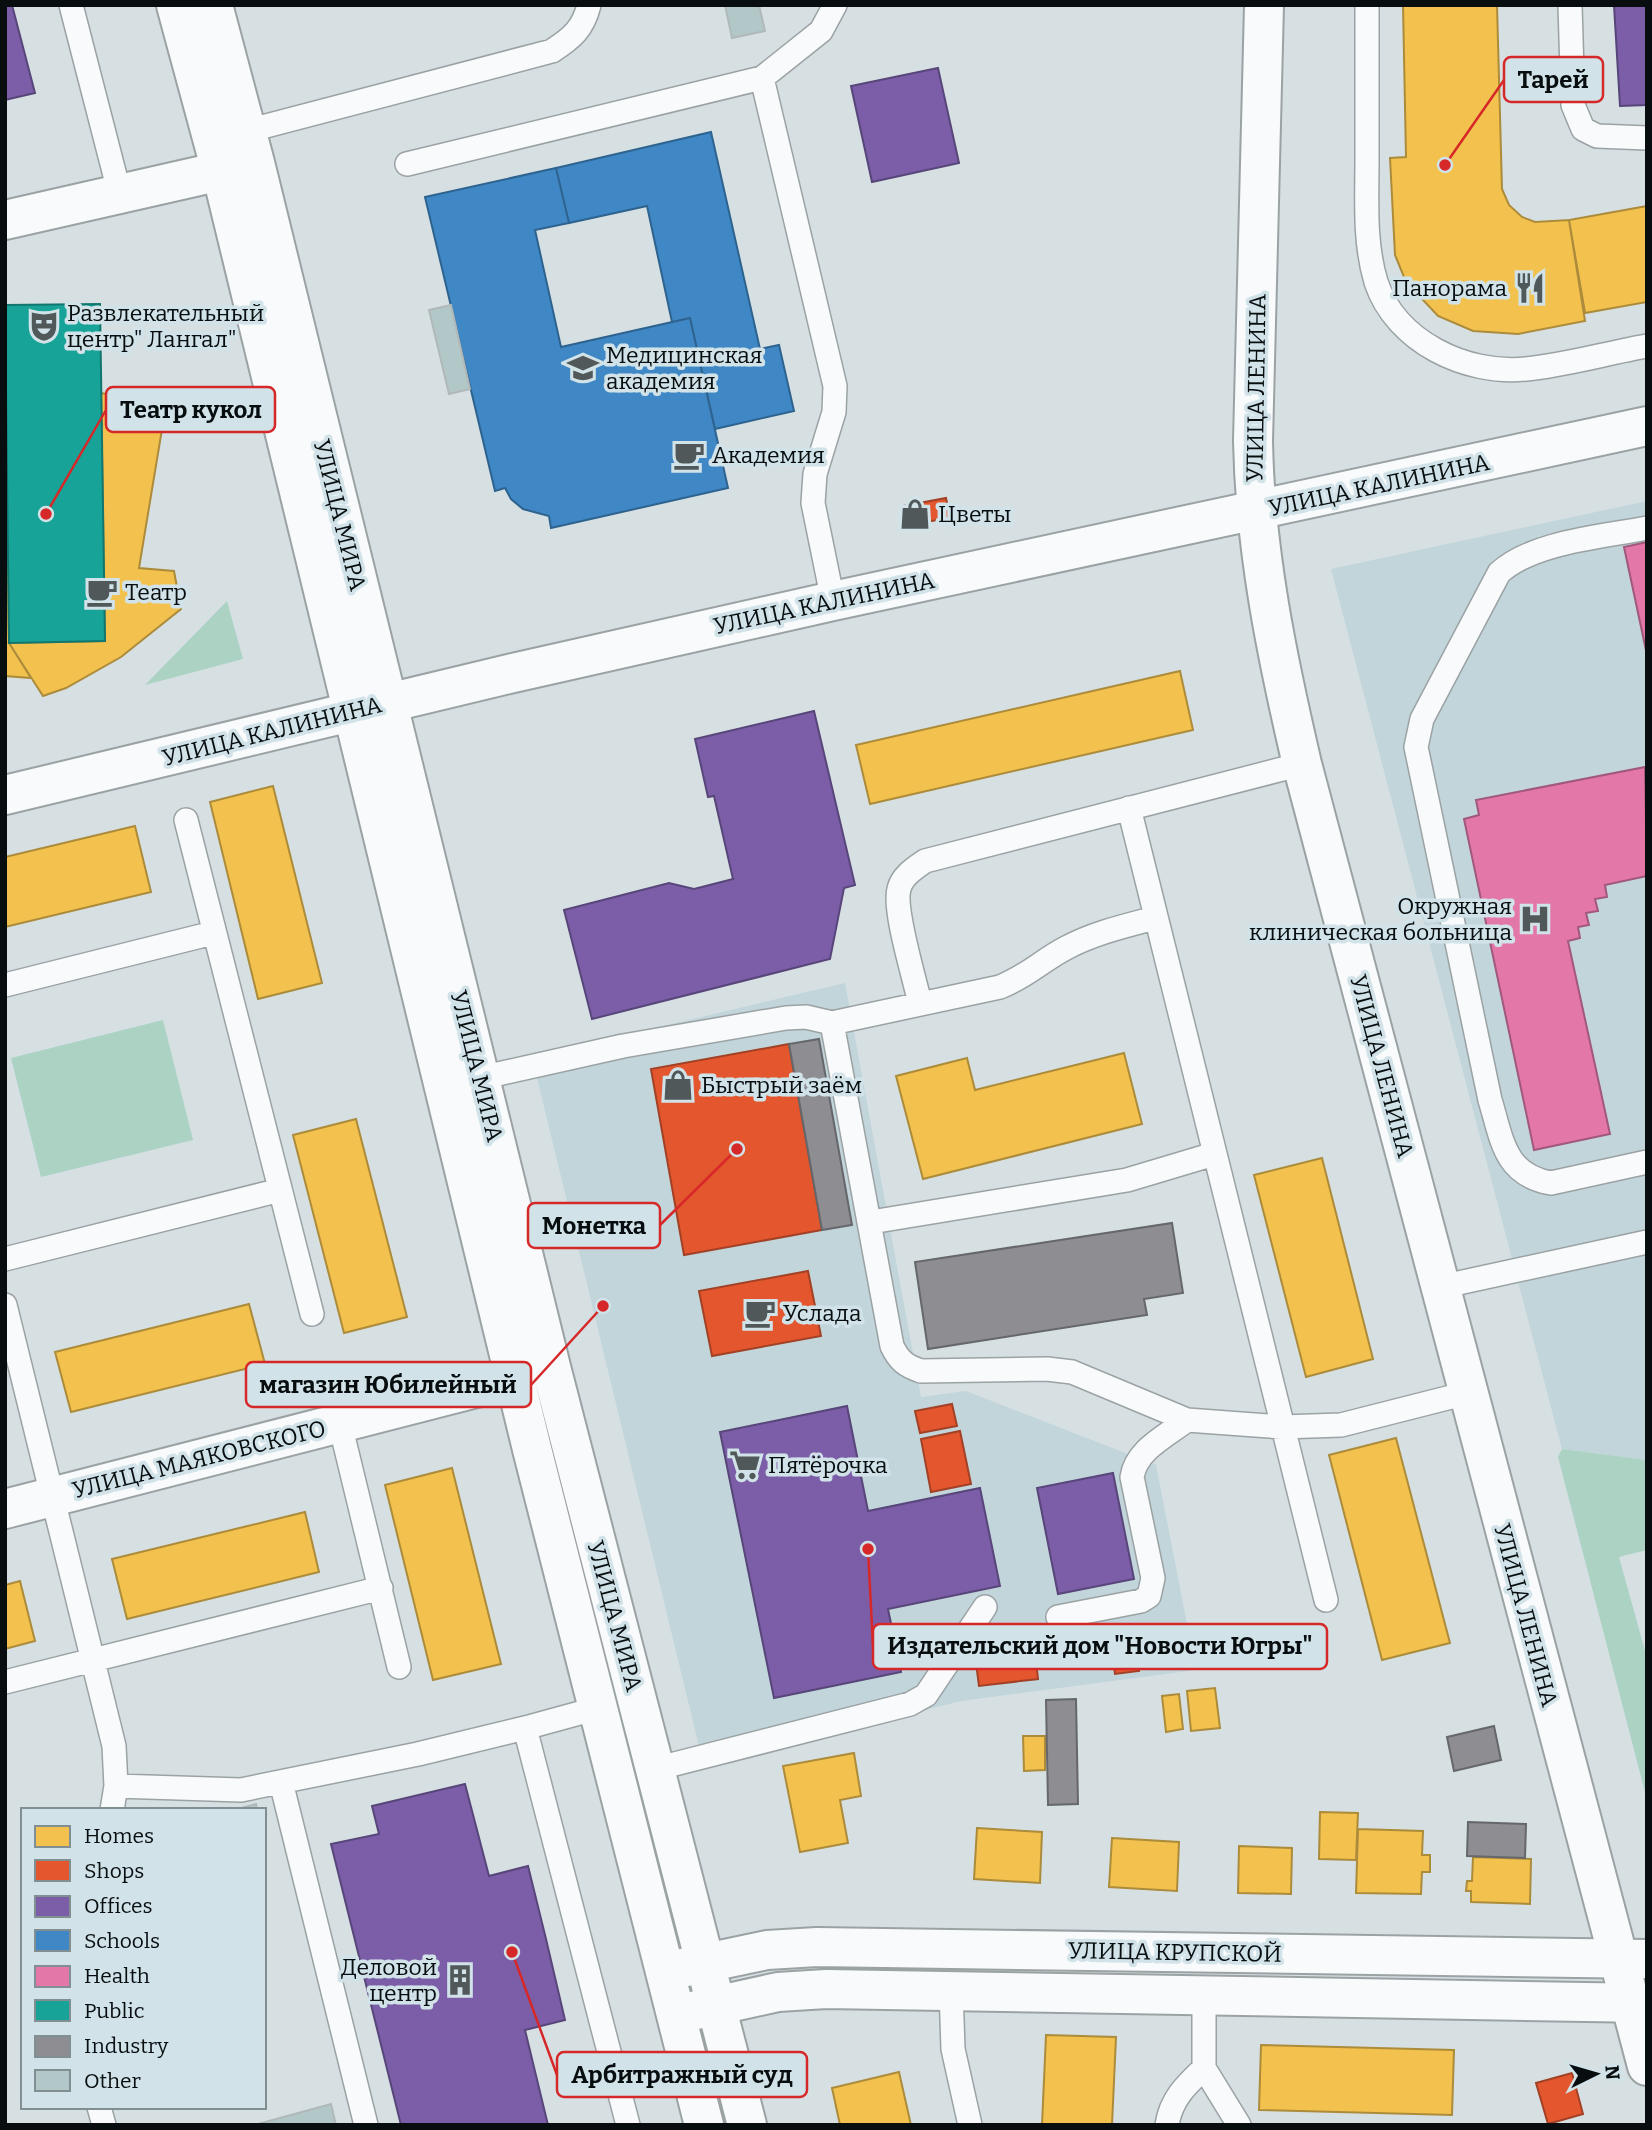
<svg xmlns="http://www.w3.org/2000/svg" width="1652" height="2130" font-family="Bitter,serif">
<style>
.built{fill:#c1d5da}
.green{fill:#acd2c4}
.homes{fill:#f2c14e;stroke:#ac8b3b;stroke-width:2}
.shops{fill:#e4572e;stroke:#a24125;stroke-width:2}
.offices{fill:#7b5ea7;stroke:#58467a;stroke-width:2}
.schools{fill:#3f88c5;stroke:#2e638f;stroke-width:2}
.health{fill:#e377a8;stroke:#a1587a;stroke-width:2}
.public{fill:#17a398;stroke:#12766f;stroke-width:2}
.industry{fill:#8d8d92;stroke:#65676b;stroke-width:2}
.building{fill:#b2c7c8;stroke:#b1b8b9;stroke-width:2}
.lines{fill:none;stroke-linecap:round;stroke-linejoin:round}
.service-casing{stroke:#9ba2a4;stroke-width:26}
.minor-casing{stroke:#9ba2a4;stroke-width:42}
.tertiary-casing{stroke:#9ba2a4;stroke-width:42}
.secondary-casing{stroke:#9ba2a4;stroke-width:42}
.service{stroke:#f9fafb;stroke-width:23}
.minor{stroke:#f9fafb;stroke-width:38}
.tertiary{stroke:#f9fafb;stroke-width:38}
.secondary{stroke:#f9fafb;stroke-width:38}
.labels{text-anchor:middle;stroke-width:7;stroke-linejoin:round;paint-order:stroke}
.poi-label{font-size:23px;fill:#080e10;stroke:#d1e3e8;text-anchor:start}
.street-label{font-size:23px;fill:#080e10;stroke:#d1e3e8}
.leader{fill:none;stroke:#d62828;stroke-width:2.5}
.callout-dot{fill:#d62828;stroke:#d1e3e8;stroke-width:2.5}
.callout{fill:#d1e3e8;stroke:#d62828;stroke-width:2.5}
.callout-label{font-size:24px;text-anchor:middle;font-weight:bold;fill:#080e10}
</style>
<rect width="100%" height="100%" fill="#d6e0e3"/>
<path class="built" d="M 1647,501 L 1647,1460 L 1562,1449 L 1331,569 Z
M 845,983 L 921,1397 L 966,1391 L 1156,1465 L 1196,1670 L 961,1701 L 704,1767 L 532,1057 Z"/>
<path class="green" d="M 227,601 L 243,659 L 145,685 Z
M 163,1020 L 193,1140 L 41,1177 L 11,1058 Z
M 1562,1449 L 1647,1460 L 1647,1550 L 1619,1557 L 1647,1658 L 1647,1800 L 1558,1457 Z"/>
<path class="homes" d="M 1403,5 L 1497,5 L 1502,189 L 1509,205 L 1522,217 L 1535,222 L 1569,220 L 1585,321 L 1518,334 L 1473,331 L 1438,316 L 1406,282 L 1395,255 L 1390,158 L 1406,157 Z
M 1647,206 L 1647,302 L 1585,313 L 1569,220 Z
M 5,364 L 9,643 L 31,678 L 5,676 Z
M 101,393 L 166,405 L 139,568 L 174,571 L 181,609 L 121,657 L 66,688 L 43,696 L 9,643 L 105,641 Z
M 1180,671 L 1193,730 L 870,804 L 856,745 Z
M 273,786 L 322,983 L 258,999 L 210,802 Z
M 135,826 L 151,892 L 5,927 L 5,857 Z
M 1124,1053 L 1142,1124 L 923,1179 L 896,1076 L 967,1058 L 975,1090 Z
M 356,1119 L 407,1317 L 344,1333 L 293,1135 Z
M 1322,1158 L 1373,1359 L 1306,1377 L 1254,1175 Z
M 249,1304 L 265,1364 L 71,1412 L 55,1352 Z
M 1396,1438 L 1450,1643 L 1382,1660 L 1329,1455 Z
M 452,1468 L 501,1664 L 433,1680 L 385,1485 Z
M 305,1512 L 319,1572 L 127,1619 L 112,1559 Z
M 20,1581 L 35,1641 L 5,1649 L 5,1585 Z
M 1215,1688 L 1220,1728 L 1191,1731 L 1187,1691 Z
M 1179,1694 L 1183,1729 L 1166,1732 L 1162,1696 Z
M 1023,1736 L 1045,1736 L 1045,1770 L 1024,1771 Z
M 854,1753 L 861,1796 L 840,1800 L 848,1843 L 800,1852 L 783,1766 Z
M 1320,1812 L 1358,1813 L 1356,1860 L 1319,1859 Z
M 977,1828 L 1042,1832 L 1040,1883 L 974,1879 Z
M 1358,1829 L 1423,1831 L 1422,1855 L 1430,1855 L 1430,1872 L 1422,1872 L 1421,1894 L 1356,1893 Z
M 1112,1838 L 1179,1842 L 1177,1891 L 1109,1887 Z
M 1239,1846 L 1292,1848 L 1291,1894 L 1238,1893 Z
M 1473,1857 L 1531,1859 L 1530,1904 L 1471,1902 L 1471,1891 L 1466,1891 L 1467,1881 L 1472,1881 Z
M 1046,2035 L 1116,2037 L 1112,2125 L 1042,2125 Z
M 1261,2045 L 1454,2050 L 1452,2115 L 1259,2110 Z
M 899,2072 L 911,2125 L 840,2125 L 832,2088 Z"/>
<path class="shops" d="M 946,498 L 950,518 L 907,525 L 903,506 Z
M 789,1044 L 822,1230 L 684,1255 L 651,1069 Z
M 808,1271 L 821,1336 L 712,1356 L 699,1291 Z
M 952,1404 L 957,1426 L 920,1433 L 915,1411 Z
M 960,1431 L 971,1484 L 931,1492 L 921,1439 Z
M 1178,1628 L 1183,1665 L 1147,1669 L 1142,1632 Z
M 1135,1632 L 1139,1671 L 1115,1674 L 1110,1635 Z
M 1034,1641 L 1038,1679 L 979,1686 L 974,1648 Z
M 1572,2073 L 1583,2114 L 1548,2124 L 1536,2083 Z"/>
<path class="offices" d="M 5,5 L 12,5 L 35,93 L 5,100 Z
M 1614,5 L 1647,5 L 1647,105 L 1620,106 Z
M 938,68 L 959,163 L 872,182 L 851,86 Z
M 814,711 L 855,885 L 844,888 L 830,959 L 592,1019 L 564,910 L 669,883 L 694,889 L 733,879 L 714,796 L 708,797 L 695,739 Z
M 847,1406 L 868,1511 L 980,1488 L 1000,1586 L 888,1609 L 901,1672 L 774,1698 L 720,1432 Z
M 1113,1473 L 1134,1579 L 1058,1594 L 1037,1488 Z
M 465,1784 L 489,1876 L 528,1866 L 546,1939 L 565,2020 L 525,2030 L 548,2125 L 401,2125 L 331,1844 L 379,1834 L 372,1806 Z"/>
<path class="schools" d="M 711,132 L 760,349 L 779,345 L 794,411 L 715,429 L 690,318 L 672,322 L 647,206 L 569,223 L 556,168 Z
M 556,168 L 569,223 L 535,230 L 561,347 L 690,318 L 728,488 L 551,528 L 549,516 L 523,509 L 511,499 L 505,488 L 495,491 L 425,197 Z"/>
<path class="health" d="M 1647,542 L 1647,655 L 1624,547 Z
M 1645,767 L 1647,876 L 1605,885 L 1607,897 L 1595,899 L 1598,911 L 1586,913 L 1589,925 L 1578,927 L 1580,938 L 1568,941 L 1610,1134 L 1534,1150 L 1464,819 L 1479,815 L 1476,800 Z"/>
<path class="public" d="M 100,304 L 105,641 L 9,643 L 5,305 Z"/>
<path class="industry" d="M 819,1039 L 852,1225 L 822,1230 L 789,1044 Z
M 1172,1223 L 1183,1293 L 1144,1299 L 1147,1315 L 928,1349 L 915,1262 Z
M 1076,1699 L 1078,1804 L 1048,1805 L 1046,1700 Z
M 1494,1726 L 1501,1760 L 1454,1771 L 1447,1737 Z
M 1468,1822 L 1526,1824 L 1525,1858 L 1467,1856 Z"/>
<path class="building" d="M 725,5 L 759,5 L 765,31 L 732,38 Z
M 451,305 L 470,389 L 449,394 L 429,310 Z
M 256,1804 L 257,1810 L 234,1810 Z
M 331,2104 L 336,2125 L 254,2125 Z"/>
<g class="lines">
<defs>
<path id="service" d="M 71,5 L 120,195
M 1367,5 C 1367,57 1367,108 1367,160 C 1367,201 1364,242 1376,282 C 1396,342 1466,375 1526,369 C 1566,365 1607,353 1647,346
M 1570,5 L 1573,105 L 1583,129 L 1597,136 L 1647,138
M 762,78 L 821,31 L 835,5
M 247,131 L 552,51 C 572,38 583,29 589,5
M 407,164 L 762,78 L 835,386 L 834,412 L 815,474 L 813,503 L 833,601
M 1647,528 C 1602,537 1532,542 1499,573 L 1422,719 L 1416,747 L 1490,1100 C 1502,1139 1504,1175 1551,1183 L 1647,1162
M 1129,808 L 1326,1600
M 186,820 L 312,1314
M 5,985 L 213,933
M 920,1004 C 915,979 893,910 899,889 C 902,876 915,868 925,861 L 1302,764
M 832,1023 L 1000,987 C 1028,976 1041,961 1066,948 C 1094,933 1125,926 1155,918
M 480,1078 L 623,1046 L 786,1018 L 806,1017 L 832,1023 L 892,1346 C 899,1361 906,1366 921,1371 L 1047,1369 L 1072,1372 L 1187,1420 L 1282,1427 L 1341,1425 L 1467,1393
M 871,1222 L 1127,1180 L 1214,1154
M 5,1259 L 280,1190
M 1440,1287 L 1647,1242
M 5,1305 L 114,1746 L 116,1786 L 112,1810
M 340,1424 L 399,1667
M 1058,1617 L 1141,1601 L 1149,1596 L 1153,1578 L 1132,1477 C 1136,1450 1166,1436 1187,1420
M 5,1682 L 381,1588
M 525,1728 L 598,1708
M 655,1769 L 910,1704 L 926,1695 L 985,1607
M 281,1782 L 366,2125
M 116,1786 L 241,1790 L 418,1754 L 525,1728 L 628,2125
M 951,1990 L 953,2049 L 970,2125
M 1204,1994 L 1204,2068 L 1239,2125
M 99,2107 L 104,2125
M 1167,2125 C 1171,2099 1186,2085 1204,2068"/>
<path id="minor" d="M 5,220 L 221,171
M 5,1509 L 515,1378"/>
<path id="tertiary" d="M 1264,5 L 1253,441 C 1255,551 1277,657 1302,764 L 1647,2066"/>
<path id="secondary" d="M 176,5 L 221,171 L 532,1449 L 704,2125
M 213,5 L 255,163 L 551,1367 L 747,2125
M 5,795 L 513,673 L 833,601 L 1647,426
M 682,1968 L 767,1950 L 817,1947 L 1647,1959
M 692,2011 L 778,1992 L 826,1989 L 1647,2003"/>
</defs>
<use href="#service" class="service-casing"/>
<use href="#minor" class="minor-casing"/>
<use href="#tertiary" class="tertiary-casing"/>
<use href="#secondary" class="secondary-casing"/>
<use href="#service" class="service"/>
<use href="#minor" class="minor"/>
<use href="#tertiary" class="tertiary"/>
<use href="#secondary" class="secondary"/>
</g>
<defs>
<symbol id="restaurant-bare" viewBox="-9 -9 18 18"><path d="M-5-6h1v4h1v-4h1v4h1v-4h1v5L-1.5 .5V6h-2V.5L-5-1ZM5-6V6H3V1.5H1.5Q1.5-4 5-6Z" fill="#50585a" stroke="#d1e3e8" stroke-width="2.5" paint-order="stroke"/></symbol>
<symbol id="theatre-bare" viewBox="-9 -9 18 18"><path d="M-5-5.5Q0-4 5-5.5V0Q5 5 0 6Q-5 5-5 0ZM-3.3-2.5H-1v1.5H-3.3ZM1-2.5H3.3v1.5H1ZM-2.8 1Q0 5.5 2.8 1Z" fill="#50585a" stroke="#d1e3e8" stroke-width="2.5" paint-order="stroke"/></symbol>
<symbol id="university-bare" viewBox="-9 -9 18 18"><path d="M0-5L7-2L0 1L-7-2ZM-4 1L0 2.5L4 1V4Q0 6-4 4Z" fill="#50585a" stroke="#d1e3e8" stroke-width="2.5" paint-order="stroke"/></symbol>
<symbol id="cafe-bare" viewBox="-9 -9 18 18"><path d="M-5.5-4.5H6V0H3Q3 3.5 0 3.5H-2.5Q-5.5 3.5-5.5 0ZM3-3.2v2h1.7v-2ZM-6 4.5H4V6H-6Z" fill="#50585a" stroke="#d1e3e8" stroke-width="2.5" paint-order="stroke"/></symbol>
<symbol id="shop-bare" viewBox="-9 -9 18 18"><path d="M-5-2.5h2.3a2.7 3.5 0 0 1 5.4 0H5L5.5 6h-11ZM-1.5-2.5h3a1.5 2.3 0 0 0-3 0Z" fill="#50585a" stroke="#d1e3e8" stroke-width="2.5" paint-order="stroke"/></symbol>
<symbol id="hospital-bare" viewBox="-9 -9 18 18"><path d="M-5-5h3v3.5h4V-5h3V5h-3V1.5h-4V5h-3Z" fill="#50585a" stroke="#d1e3e8" stroke-width="2.5" paint-order="stroke"/></symbol>
<symbol id="supermarket-bare" viewBox="-9 -9 18 18"><path d="M-6-5.5h2.5l.6 2H6L4.5 2H-2.5L-4.4-4H-6ZM-1.5 3.2a1.3 1.3 0 1 0 .1 0ZM3 3.2a1.3 1.3 0 1 0 .1 0Z" fill="#50585a" stroke="#d1e3e8" stroke-width="2.5" paint-order="stroke"/></symbol>
<symbol id="building-bare" viewBox="-9 -9 18 18"><path d="M-4-6H4V6H1V3H-1V6H-4ZM-2.5-4.3h1.7v1.8h-1.7ZM.8-4.3h1.7v1.8H.8ZM-2.5-1h1.7V.8h-1.7ZM.8-1h1.7V.8H.8Z" fill="#50585a" stroke="#d1e3e8" stroke-width="2.5" paint-order="stroke"/></symbol>
</defs>
<g fill-rule="evenodd">
<use href="#restaurant-bare" x="1508" y="266" width="44" height="44"/>
<use href="#theatre-bare" x="22" y="304" width="44" height="44"/>
<use href="#university-bare" x="561" y="346" width="44" height="44"/>
<use href="#cafe-bare" x="667" y="433" width="44" height="44"/>
<use href="#shop-bare" x="893" y="492" width="44" height="44"/>
<use href="#cafe-bare" x="80" y="570" width="44" height="44"/>
<use href="#hospital-bare" x="1513" y="897" width="44" height="44"/>
<use href="#shop-bare" x="656" y="1063" width="44" height="44"/>
<use href="#cafe-bare" x="738" y="1291" width="44" height="44"/>
<use href="#supermarket-bare" x="723" y="1443" width="44" height="44"/>
<use href="#building-bare" x="438" y="1958" width="44" height="44"/>
</g>
<g class="labels">
<g class="poi-label">
<text x="1507" y="296" text-anchor="end">Панорама</text>
<text x="67" y="321">Развлекательный<tspan x="67" dy="26">центр" Лангал"</tspan></text>
<text x="606" y="363">Медицинская<tspan x="606" dy="26">академия</tspan></text>
<text x="712" y="463">Академия</text>
<text x="938" y="522">Цветы</text>
<text x="125" y="600">Театр</text>
<text x="1512" y="914" text-anchor="end">Окружная<tspan x="1512" dy="26">клиническая больница</tspan></text>
<text x="701" y="1093">Быстрый заём</text>
<text x="783" y="1321">Услада</text>
<text x="768" y="1473">Пятёрочка</text>
<text x="437" y="1975" text-anchor="end">Деловой<tspan x="437" dy="26">центр</tspan></text>
</g>
<g class="street-label">
<text transform="translate(1256 388) rotate(-89)" y="8">УЛИЦА ЛЕНИНА</text>
<text transform="translate(1379 485) rotate(-12)" y="8">УЛИЦА КАЛИНИНА</text>
<text transform="translate(340 515) rotate(76)" y="8">УЛИЦА МИРА</text>
<text transform="translate(824 603) rotate(-12)" y="8">УЛИЦА КАЛИНИНА</text>
<text transform="translate(272 731) rotate(-14)" y="8">УЛИЦА КАЛИНИНА</text>
<text transform="translate(477 1066) rotate(76)" y="8">УЛИЦА МИРА</text>
<text transform="translate(1382 1066) rotate(75)" y="8">УЛИЦА ЛЕНИНА</text>
<text transform="translate(199 1459) rotate(-14)" y="8">УЛИЦА МАЯКОВСКОГО</text>
<text transform="translate(1526 1615) rotate(75)" y="8">УЛИЦА ЛЕНИНА</text>
<text transform="translate(615 1616) rotate(75)" y="8">УЛИЦА МИРА</text>
<text transform="translate(1175 1952) rotate(1)" y="8">УЛИЦА КРУПСКОЙ</text>
</g>
</g>
<path class="leader" d="M1445 165L1504 80M46 514L106 410M737 1149L660 1225M603 1306L531 1385M868 1549L873 1646M512 1952L557 2075"/>
<g class="callout-dot">
<circle cx="1445" cy="165" r="7"/>
<circle cx="46" cy="514" r="7"/>
<circle cx="737" cy="1149" r="7"/>
<circle cx="603" cy="1306" r="7"/>
<circle cx="868" cy="1549" r="7"/>
<circle cx="512" cy="1952" r="7"/>
</g>
<g class="callout">
<rect x="1504" y="57" width="99" height="45" rx="7"/>
<rect x="106" y="387" width="169" height="45" rx="7"/>
<rect x="528" y="1203" width="132" height="45" rx="7"/>
<rect x="246" y="1362" width="285" height="45" rx="7"/>
<rect x="873" y="1624" width="454" height="45" rx="7"/>
<rect x="557" y="2052" width="250" height="45" rx="7"/>
</g>
<g class="callout-label">
<text x="1553" y="88">Тарей</text>
<text x="191" y="418">Театр кукол</text>
<text x="594" y="1234">Монетка</text>
<text x="388" y="1393">магазин Юбилейный</text>
<text x="1100" y="1654">Издательский дом "Новости Югры"</text>
<text x="682" y="2083">Арбитражный суд</text>
</g>
<rect width="1652" height="2130" fill="none" stroke="#080e10" stroke-width="14"/>
<rect x="21" y="1808" width="245" height="301" fill="#d1e3e8" stroke="#818e92" stroke-width="2"/>
<rect x="35" y="1826" width="35" height="21" fill="#f2c14e" stroke="#818e92" stroke-width="2"/>
<text x="84" y="1843" font-size="21" fill="#080e10">Homes</text>
<rect x="35" y="1860" width="35" height="21" fill="#e4572e" stroke="#818e92" stroke-width="2"/>
<text x="84" y="1878" font-size="21" fill="#080e10">Shops</text>
<rect x="35" y="1896" width="35" height="21" fill="#7b5ea7" stroke="#818e92" stroke-width="2"/>
<text x="84" y="1913" font-size="21" fill="#080e10">Offices</text>
<rect x="35" y="1930" width="35" height="21" fill="#3f88c5" stroke="#818e92" stroke-width="2"/>
<text x="84" y="1948" font-size="21" fill="#080e10">Schools</text>
<rect x="35" y="1966" width="35" height="21" fill="#e377a8" stroke="#818e92" stroke-width="2"/>
<text x="84" y="1983" font-size="21" fill="#080e10">Health</text>
<rect x="35" y="2000" width="35" height="21" fill="#17a398" stroke="#818e92" stroke-width="2"/>
<text x="84" y="2018" font-size="21" fill="#080e10">Public</text>
<rect x="35" y="2036" width="35" height="21" fill="#8d8d92" stroke="#818e92" stroke-width="2"/>
<text x="84" y="2053" font-size="21" fill="#080e10">Industry</text>
<rect x="35" y="2070" width="35" height="21" fill="#b2c7c8" stroke="#818e92" stroke-width="2"/>
<text x="84" y="2088" font-size="21" fill="#080e10">Other</text>
<g transform="translate(1596 2074) rotate(85)" stroke="#d1e3e8" stroke-width="5" paint-order="stroke">
<path d="M0-5L12 26L0 18L-12 26Z" fill="#080e10"/>
<text y="-10" font-size="19" font-weight="bold" text-anchor="middle" fill="#080e10">N</text>
</g>
</svg>
